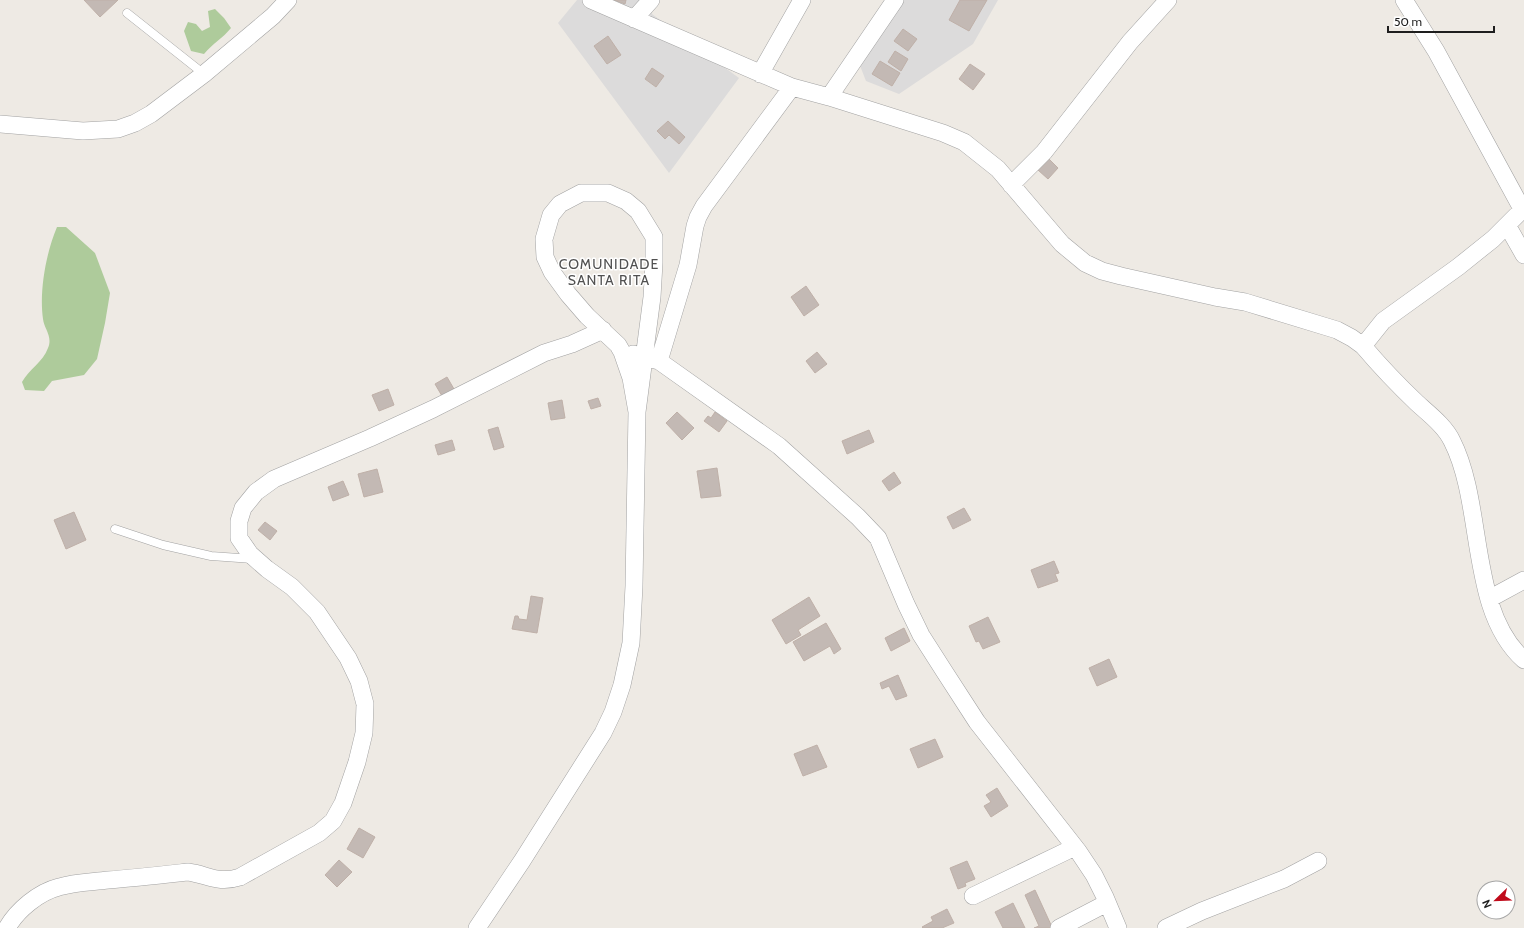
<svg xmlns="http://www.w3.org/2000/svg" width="1524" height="928" font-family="Cabin,sans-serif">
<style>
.residential{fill:#dcdbdb}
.forest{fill:#aecb9b}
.building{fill:#c3b9b4;stroke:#bfb0a8}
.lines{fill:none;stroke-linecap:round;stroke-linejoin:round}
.service-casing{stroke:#a2a2a2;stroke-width:9}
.minor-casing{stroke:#a2a2a2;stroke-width:18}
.service{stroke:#fff;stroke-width:8}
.minor{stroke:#fff;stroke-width:17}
.labels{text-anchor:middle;stroke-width:3;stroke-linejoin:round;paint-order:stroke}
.quarter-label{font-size:14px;letter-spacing:1px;fill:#515151;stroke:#fff}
</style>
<rect width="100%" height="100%" fill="#eeeae4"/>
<path class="residential" d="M 577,0 L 653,0 L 652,14 L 739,78 L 669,173 L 558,23 Z
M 887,0 L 998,0 L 973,44 L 899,94 L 866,81 L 855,53 Z"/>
<path class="forest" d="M 215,9 L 224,18 L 231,28 C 223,38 212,44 204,54 L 191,51 L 184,31 L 188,22 L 196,24 L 202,31 L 210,27 L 208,11 Z
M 57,227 L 66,227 L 95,253 L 110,293 L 105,323 L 97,359 L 84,375 L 52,381 L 44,391 L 25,390 L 22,382 C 29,369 43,362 48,348 C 53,336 44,329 43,319 C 39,291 46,253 57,227 Z"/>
<path class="building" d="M 84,0 L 118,0 L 100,17 Z
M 614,0 L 626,0 L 625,4 Z
M 960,0 L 987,0 L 969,31 L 949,20 Z
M 903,29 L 917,39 L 908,51 L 894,41 Z
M 608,36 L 621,55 L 607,64 L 594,46 Z
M 895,51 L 908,59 L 901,71 L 888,62 Z
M 880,61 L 900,73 L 892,86 L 872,74 Z
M 970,64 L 985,74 L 973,90 L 959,79 Z
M 652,68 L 664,76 L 656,87 L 645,79 Z
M 668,121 L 685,137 L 679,144 L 669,135 L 665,139 L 657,131 Z
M 1049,159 L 1058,168 L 1048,179 L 1038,170 Z
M 806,286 L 819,305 L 804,316 L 791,297 Z
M 817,352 L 827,364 L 815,373 L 806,361 Z
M 447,377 L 454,389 L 442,396 L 435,384 Z
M 388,389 L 394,405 L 379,411 L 372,395 Z
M 598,398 L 601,406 L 591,409 L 588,401 Z
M 562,400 L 565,418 L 551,420 L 548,403 Z
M 677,412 L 694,428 L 682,440 L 666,423 Z
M 715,412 L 727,421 L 719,432 L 704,421 L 708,416 L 711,418 Z
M 498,427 L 504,447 L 494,450 L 488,430 Z
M 869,430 L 874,442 L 847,454 L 842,441 Z
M 452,440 L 455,450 L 438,455 L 435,445 Z
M 717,468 L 721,496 L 701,498 L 697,471 Z
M 377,469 L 383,492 L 364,497 L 358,474 Z
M 894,472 L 901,483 L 889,491 L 882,481 Z
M 343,481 L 349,495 L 333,501 L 328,487 Z
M 964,508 L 971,520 L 953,529 L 947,517 Z
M 74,512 L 86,540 L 66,549 L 54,520 Z
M 265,522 L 277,531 L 270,540 L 258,530 Z
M 1054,561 L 1059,573 L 1055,574 L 1058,581 L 1038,588 L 1031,570 Z
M 531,596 L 543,598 L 537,633 L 512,629 L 515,616 L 518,616 L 519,619 L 527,620 Z
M 809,597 L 820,616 L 798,630 L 801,635 L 786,644 L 772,620 Z
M 988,617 L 1000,642 L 983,649 L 979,641 L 976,642 L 969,626 Z
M 826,623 L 841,649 L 834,654 L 830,646 L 804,661 L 793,642 Z
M 904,628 L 910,641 L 891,651 L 885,638 Z
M 1109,659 L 1117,677 L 1097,686 L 1089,668 Z
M 898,675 L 907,696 L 896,700 L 889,686 L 882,689 L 880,683 Z
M 935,739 L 943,757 L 918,768 L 910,749 Z
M 817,745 L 827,767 L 803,776 L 794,754 Z
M 997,788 L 1008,806 L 991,817 L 984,806 L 991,802 L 986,795 Z
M 359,828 L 375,837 L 363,858 L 347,849 Z
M 339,860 L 352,872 L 337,887 L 325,875 Z
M 967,861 L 975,879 L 965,883 L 966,886 L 958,889 L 950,868 Z
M 1035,890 L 1052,927 L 1050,928 L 1034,928 L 1039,926 L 1025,895 Z
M 1013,903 L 1025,928 L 1003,928 L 995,912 Z
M 947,909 L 954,923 L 942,928 L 923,928 L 922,927 L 933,921 L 931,917 Z"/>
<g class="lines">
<defs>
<path id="service" d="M 127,13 L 204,74
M 115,529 L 163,545 L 211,556 L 253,559"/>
<path id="minor" d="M 591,0 L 792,87 L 829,97 L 943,133 L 964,142 L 998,169 L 1062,244 L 1085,263 L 1102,271 L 1121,276 L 1215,297 L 1245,302 L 1337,330 L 1352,338 L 1363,346 L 1383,321 L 1458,267 L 1493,239 L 1524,208
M 1404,0 L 1436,51 L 1522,209
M 634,19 L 651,0
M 760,74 L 802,0
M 829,97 L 895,0
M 0,124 L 83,131 L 118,129 L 135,123 L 151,114 L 204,74 L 273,16 L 288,0
M 1011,185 L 1044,152 L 1130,42 L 1168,0
M 1507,225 L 1524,255
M 1363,346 C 1380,366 1398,385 1417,403 C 1429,414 1445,426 1452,441 C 1485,506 1468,610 1524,660
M 633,354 L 659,361 L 779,446 L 858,517 L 878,538 L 906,604 L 921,635 L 944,671 L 977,722 L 1078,851 L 1094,875 L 1105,897 L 1118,928
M 659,361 L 688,265 L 695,226 L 698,217 L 704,206 L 792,87
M 1489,599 L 1524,580
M 973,896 L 1075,847
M 7,928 C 17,910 39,892 59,887 C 75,882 92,882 108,880 C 135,878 161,875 188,872 C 209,875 218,884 240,877 L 319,833 L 333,821 L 343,803 L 357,762 L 364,733 L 365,704 L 359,681 L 348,658 L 317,612 L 292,587 L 267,569 L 250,554 L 239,538 L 239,521 L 243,508 L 256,492 L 274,479 L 370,438 L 433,409 L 544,353 L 572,344 L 603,330
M 477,928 L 522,861 L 603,733 L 613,712 L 622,685 L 631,643 L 634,586 L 637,412 L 652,297 L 654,263 L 654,237 L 638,211 L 626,201 L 608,193 L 581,193 L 560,204 L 551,215 L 544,239 L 545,257 L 552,272 L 568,294 L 587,316 L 618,345 L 622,352 L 631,378 L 637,412
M 1059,928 L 1107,903
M 1166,928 L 1202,911 L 1284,879 L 1318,861"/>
</defs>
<use href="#service" class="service-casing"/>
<use href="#minor" class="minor-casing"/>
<use href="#service" class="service"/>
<use href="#minor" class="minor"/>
</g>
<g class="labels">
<g class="quarter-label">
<text x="609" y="269">COMUNIDADE<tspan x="609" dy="16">SANTA RITA</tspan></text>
</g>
</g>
<g transform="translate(1496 900) rotate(247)"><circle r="19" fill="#ffffff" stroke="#a5a5a5"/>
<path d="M0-3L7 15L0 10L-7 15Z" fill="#c00b1b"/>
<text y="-6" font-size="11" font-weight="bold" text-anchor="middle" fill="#1e1e1e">N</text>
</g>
<path d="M1388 26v6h106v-6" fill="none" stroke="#1e1e1e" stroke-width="2"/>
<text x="1394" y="26" font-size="12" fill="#1e1e1e" stroke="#ffffff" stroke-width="3" paint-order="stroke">50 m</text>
</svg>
